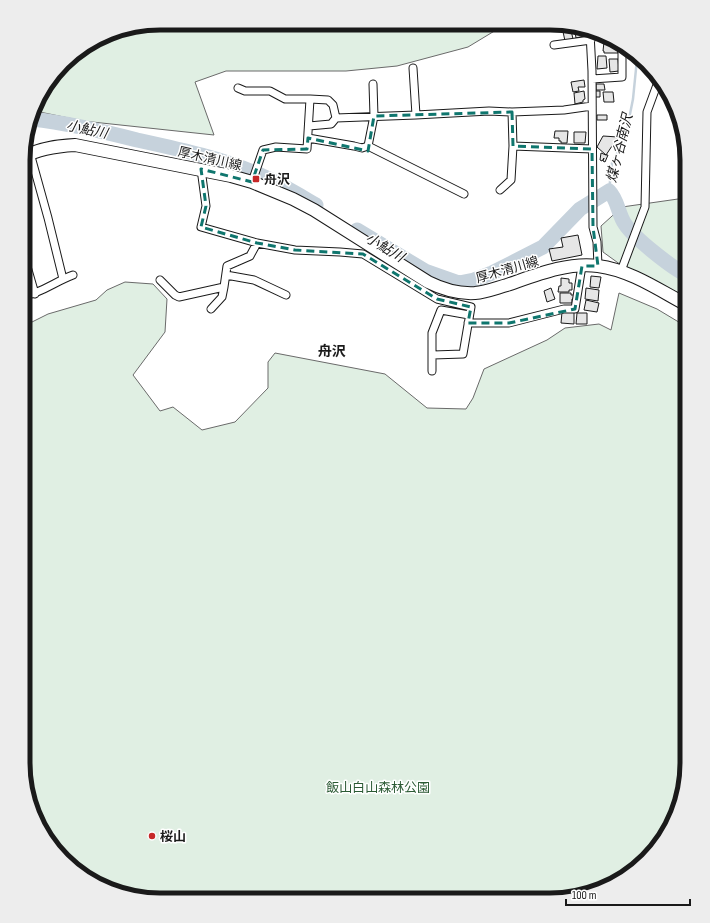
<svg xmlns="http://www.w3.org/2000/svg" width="710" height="923" font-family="'Sofia Sans Condensed','Noto Sans JP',sans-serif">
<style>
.green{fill:#e0efe3;stroke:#6a6a6a}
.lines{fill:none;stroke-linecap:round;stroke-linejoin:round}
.stream{stroke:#c6d2dc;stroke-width:2.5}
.river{stroke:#c6d2dc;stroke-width:15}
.building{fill:#e6e6e6;stroke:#1a1a1a}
.minor-casing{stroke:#1a1a1a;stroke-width:9}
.primary-casing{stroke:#1a1a1a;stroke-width:14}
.minor{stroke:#fff;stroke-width:7}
.primary{stroke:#fff;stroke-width:12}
.marked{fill:none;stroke:#0f766e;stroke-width:3;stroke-dasharray:8 5;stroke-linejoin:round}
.poi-dot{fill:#c62828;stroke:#fff;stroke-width:1.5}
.labels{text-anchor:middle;stroke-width:3;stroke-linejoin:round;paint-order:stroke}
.street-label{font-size:13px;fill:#1a1a1a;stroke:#fff}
.poi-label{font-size:13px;font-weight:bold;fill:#1a1a1a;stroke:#fff;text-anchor:start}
.park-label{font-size:13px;fill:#2b5a34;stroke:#fff}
.water-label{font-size:14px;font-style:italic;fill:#1a1a1a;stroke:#fff}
.neighbourhood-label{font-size:14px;font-weight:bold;fill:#1a1a1a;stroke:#fff}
.rim{fill:none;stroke:#1a1a1a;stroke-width:5}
</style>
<rect width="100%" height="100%" fill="#fff"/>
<path class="green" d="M 160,23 L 506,24 L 468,47 L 397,66 L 346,71 L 226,71 L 195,82 L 214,135 L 83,121 L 35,111 L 41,92 L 70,57 L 116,30 Z
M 619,44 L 626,46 L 658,83 L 636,65 Z
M 685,198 L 687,199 L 687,295 L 646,283 L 603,252 L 601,226 L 622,207 Z
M 125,282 L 153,284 L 167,299 L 165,332 L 133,375 L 160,411 L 173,407 L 202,430 L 235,422 L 268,388 L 268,362 L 275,353 L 385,374 L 427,408 L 466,409 L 473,398 L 484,369 L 547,340 L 565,328 L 599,324 L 611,330 L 619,293 L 657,309 L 687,327 L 687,772 L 664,839 L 611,886 L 550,900 L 142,899 L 84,877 L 37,824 L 23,763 L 24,326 L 48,314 L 96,300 L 107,290 Z"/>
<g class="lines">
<path class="stream" d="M 609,191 L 612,163 L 625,139 L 633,99 L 637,59"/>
<path class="river" d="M 32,119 C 67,123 102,131 137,140 C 178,149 221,158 260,175 C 279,183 297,194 316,205
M 357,230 L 425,271 L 459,283 L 474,280 L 492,273 L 543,247 L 580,209 L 609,191 C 618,200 618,214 625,224 C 634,238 672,268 687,275"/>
</g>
<path class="building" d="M 570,26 L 573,39 L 565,41 L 562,27 Z
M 574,26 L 583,30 L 584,36 L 576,38 Z
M 604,42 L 618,43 L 618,53 L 604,53 L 604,51 L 603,51 Z
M 598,56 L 606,56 L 607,68 L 597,69 Z
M 609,59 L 618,59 L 619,71 L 610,72 Z
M 584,80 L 585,87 L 578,87 L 579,91 L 573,92 L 571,82 Z
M 596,84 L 604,84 L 605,90 L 596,90 Z
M 584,91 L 585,99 L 583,100 L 583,102 L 575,104 L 574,93 Z
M 595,91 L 600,91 L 600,97 L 595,97 Z
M 603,92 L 613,92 L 614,102 L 604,102 Z
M 597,115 L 607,115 L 607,120 L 597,120 Z
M 555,131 L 568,131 L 567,143 L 561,143 L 561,141 L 559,141 L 559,138 L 554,138 Z
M 574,132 L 586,132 L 585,143 L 574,143 Z
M 603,136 L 618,137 L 606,155 L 597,147 Z
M 601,153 L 606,155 L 608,155 L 605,162 L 603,161 L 604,158 L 602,161 L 600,160 Z
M 578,235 L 582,255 L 552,261 L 549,249 L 563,247 L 561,238 Z
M 591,276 L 601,277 L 599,288 L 590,287 Z
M 561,278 L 569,279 L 569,283 L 572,283 L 572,290 L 569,290 L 569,292 L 558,292 L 559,286 L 561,286 Z
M 551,288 L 555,299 L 547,302 L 544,291 Z
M 586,288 L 599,290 L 598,301 L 585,299 Z
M 560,293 L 571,293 L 571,295 L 574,295 L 574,299 L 572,299 L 572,303 L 560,303 Z
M 586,300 L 599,303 L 597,312 L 584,310 Z
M 562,312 L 574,312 L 574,324 L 561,323 Z
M 577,313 L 587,313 L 587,324 L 576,324 Z"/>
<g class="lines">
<defs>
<path id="minor" d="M 590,33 L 592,71 L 593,227 L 597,242 L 598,266
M 554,45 L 591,40
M 413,68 L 416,115
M 592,79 L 622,77 L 622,45
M 373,84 L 374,116 L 368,146 L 464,194
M 238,88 L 245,91 L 270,91 L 285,99 L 310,99 L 307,149 L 276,147 L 263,150 L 252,182
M 310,99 L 328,100 L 333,105 L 336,118
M 309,126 L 331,124 L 336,118 L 416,115 L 489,111 L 512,112 L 564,110 L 592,106
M 308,138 L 354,146 L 362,148 L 368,146
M 513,146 L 592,149
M 30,153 L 48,218 L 63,279
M 201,169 L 206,206 L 201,227 L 257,243 L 295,250 L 340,252 L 363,254 L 437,299 L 471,307 L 463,354 L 433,355
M 500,190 L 511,180 L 513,146 L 512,112
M 24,256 L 35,294
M 621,271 L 645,207 L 647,112 L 658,82
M 226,275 L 254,280 L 286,295
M 160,280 L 175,295 L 179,297 L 224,287 L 227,266 L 250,256 L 257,243
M 24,296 C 42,293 56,281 73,275
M 211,309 L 222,297 L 224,287
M 468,323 L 509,323 L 564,309 L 575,309 L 582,266
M 432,371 L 432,333 L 441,310 L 469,315"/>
<path id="primary" d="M 24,157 C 39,148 58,146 75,145 L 231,176 L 252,182 L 293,199 L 314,210 L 428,282 C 442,289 458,294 475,293 C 486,292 496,288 507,285 C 536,275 567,262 598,266 C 630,270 659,290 687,305"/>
</defs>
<use href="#minor" class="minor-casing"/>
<use href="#primary" class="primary-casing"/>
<use href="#minor" class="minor"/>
<use href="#primary" class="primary"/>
</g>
<path class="marked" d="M 512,112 L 513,146 L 592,149 L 593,227 L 598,266 L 582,266 L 575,309 L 509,323 L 468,323 L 471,307 L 437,299 L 363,254 L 295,250 L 257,243 L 201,227 L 206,206 L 201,169 L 252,182 L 263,150 L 307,149 L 308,138 L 368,151 L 374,116 Z"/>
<g class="poi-dot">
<rect x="252" y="175" width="8" height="8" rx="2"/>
<circle cx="152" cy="836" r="4"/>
</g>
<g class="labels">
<g class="street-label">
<text transform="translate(210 158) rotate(13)" y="5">厚木清川線</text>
<text transform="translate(507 269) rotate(-16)" y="5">厚木清川線</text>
</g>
<g class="poi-label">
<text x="264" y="184">舟沢</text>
<text x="160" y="841">桜山</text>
</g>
<g class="park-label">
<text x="378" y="792">飯山白山森林公園</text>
</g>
<g class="water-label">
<text transform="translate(87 129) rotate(12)" y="5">小鮎川</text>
<text transform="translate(619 148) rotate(-76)" y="5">煤ヶ谷南沢</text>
<text transform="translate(385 247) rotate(31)" y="5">小鮎川</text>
</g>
<g class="neighbourhood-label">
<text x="332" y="356">舟沢</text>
</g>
</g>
<path d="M0 0H710V923H0ZM160 30H550A130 130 0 0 1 680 160V763A130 130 0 0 1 550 893H160A130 130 0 0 1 30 763V160A130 130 0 0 1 160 30Z" fill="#ededed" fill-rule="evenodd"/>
<path class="rim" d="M160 30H550A130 130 0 0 1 680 160V763A130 130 0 0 1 550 893H160A130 130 0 0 1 30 763V160A130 130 0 0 1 160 30Z"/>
<path d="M566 899v6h124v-6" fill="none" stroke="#1a1a1a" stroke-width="2"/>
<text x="572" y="899" font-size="12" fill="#1a1a1a" stroke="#ffffff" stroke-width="3" paint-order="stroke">100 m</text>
</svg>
